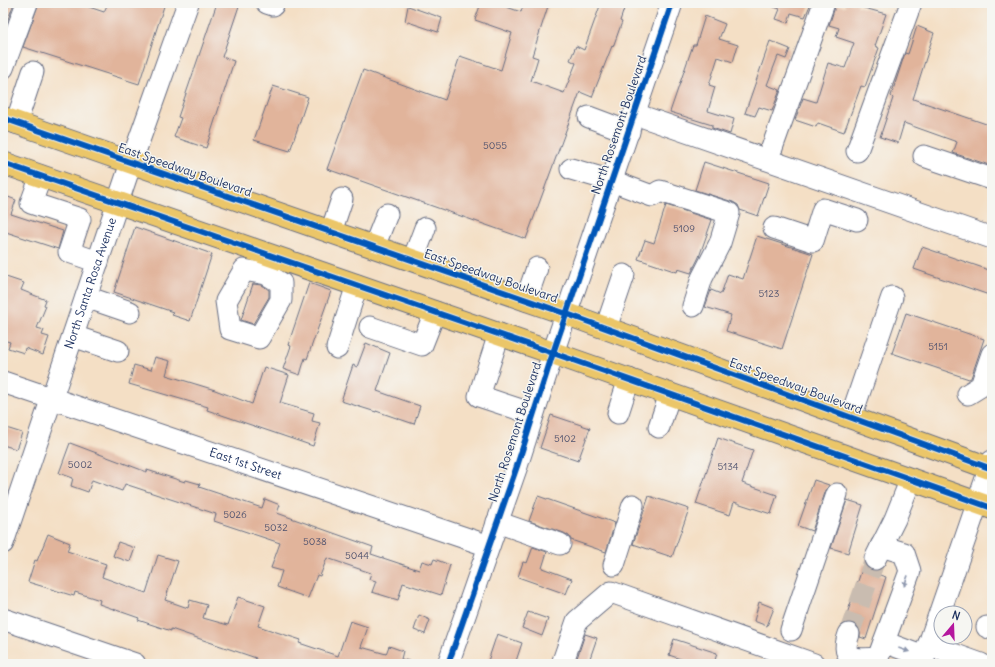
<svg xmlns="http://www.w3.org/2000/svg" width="995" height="667" font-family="Delius,sans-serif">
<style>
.building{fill:#e1b49b}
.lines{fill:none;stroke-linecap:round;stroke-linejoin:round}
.minor-tunnel{stroke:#c9bcb0;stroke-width:21;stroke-dasharray:21 10;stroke-linecap:butt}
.minor-casing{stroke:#676d82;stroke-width:23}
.major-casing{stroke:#676d82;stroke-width:24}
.minor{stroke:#fff;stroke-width:21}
.major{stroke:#ebc669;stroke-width:22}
.cycleway-casing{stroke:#f6f6f2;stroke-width:8}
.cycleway{stroke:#0057b8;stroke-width:6}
.oneway{fill:#8d97ae}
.labels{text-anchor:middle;stroke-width:3;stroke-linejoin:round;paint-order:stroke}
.number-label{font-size:10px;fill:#4c506d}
.street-label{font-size:12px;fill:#1b2f5e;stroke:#f6f6f2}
</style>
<rect width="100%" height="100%" fill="#f6f6f2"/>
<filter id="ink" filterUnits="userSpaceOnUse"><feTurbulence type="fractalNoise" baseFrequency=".025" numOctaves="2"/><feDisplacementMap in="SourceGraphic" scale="8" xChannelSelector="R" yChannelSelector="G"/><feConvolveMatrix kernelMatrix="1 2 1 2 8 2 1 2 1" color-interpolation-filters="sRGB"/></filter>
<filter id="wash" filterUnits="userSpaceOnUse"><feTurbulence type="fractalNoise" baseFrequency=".012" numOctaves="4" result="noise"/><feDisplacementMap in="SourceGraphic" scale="16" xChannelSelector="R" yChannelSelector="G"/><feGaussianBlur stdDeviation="0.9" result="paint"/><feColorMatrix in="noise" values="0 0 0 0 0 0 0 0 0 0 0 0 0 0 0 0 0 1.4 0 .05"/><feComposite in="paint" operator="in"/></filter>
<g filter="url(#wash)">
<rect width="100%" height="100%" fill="#f4dfc5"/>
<g id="blocks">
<path class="building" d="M 3,3 L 14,3 L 3,33 Z
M 39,3 L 77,3 L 104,12 L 108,3 L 165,3 L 139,84 L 23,47 Z
M 217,3 L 240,3 L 222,57 L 234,61 L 206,148 L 174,137 L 181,118 L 178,117 Z
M 481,3 L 495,3 L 521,12 L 524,3 L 549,3 L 532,56 L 538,58 L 531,81 L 564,93 L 576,63 L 570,60 L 576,46 L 584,50 L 601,3 L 626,3 L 620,21 L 622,22 L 613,47 L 612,46 L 592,97 L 580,92 L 526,239 L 327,169 L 363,70 L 445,100 L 460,56 L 501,70 L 512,33 L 475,20 Z
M 769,3 L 811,3 L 805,17 L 791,13 L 788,23 L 776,19 L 780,9 L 768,5 Z
M 846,3 L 858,3 L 857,6 L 886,14 L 875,46 L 879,48 L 865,87 L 861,86 L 844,132 L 818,123 L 816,127 L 795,120 L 803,98 L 816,102 L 828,63 L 845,68 L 854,43 L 836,37 L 839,28 L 829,25 L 836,4 L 845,7 Z
M 408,6 L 442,18 L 438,32 L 405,21 Z
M 705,16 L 725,24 L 719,39 L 738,45 L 733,62 L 718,57 L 709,85 L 715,87 L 708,111 L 734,119 L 730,134 L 712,128 L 712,125 L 670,112 L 693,45 L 696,45 Z
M 917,26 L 934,33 L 913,99 L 992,126 L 992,166 L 953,153 L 957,142 L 904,123 L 898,143 L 880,137 L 893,98 L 891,96 L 905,53 L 908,54 Z
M 770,41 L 790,49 L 786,59 L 778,56 L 767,85 L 780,90 L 772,111 L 759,107 L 755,116 L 745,113 Z
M 273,86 L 308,97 L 290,151 L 254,140 Z
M 704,162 L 769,183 L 758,216 L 740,210 L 738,205 L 733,202 L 695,190 Z
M 3,195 L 16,200 L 11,214 L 63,231 L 58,249 L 3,231 Z
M 666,205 L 712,220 L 699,257 L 691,273 L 678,269 L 677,272 L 638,259 L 645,240 L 654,243 Z
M 135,227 L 212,254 L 190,321 L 172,315 L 173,312 L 114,292 Z
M 757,236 L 813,254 L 782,349 L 726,331 L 731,315 L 705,307 L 711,290 L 721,294 L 728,274 L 743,279 Z
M 922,247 L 992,271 L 992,296 L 914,269 Z
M 3,276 L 24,283 L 21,290 L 46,300 L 44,305 L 46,306 L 37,328 L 44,330 L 42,335 L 49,337 L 43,355 L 25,348 L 24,353 L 8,348 L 10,342 L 3,340 Z
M 309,283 L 331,291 L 307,359 L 305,358 L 300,375 L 283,369 L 291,346 L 288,345 Z
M 253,284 L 262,285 L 269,290 L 269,297 L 253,324 L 241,320 Z
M 906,313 L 984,339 L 971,378 L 969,379 L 892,353 Z
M 366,343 L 390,353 L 377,391 L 420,406 L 414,424 L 376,411 L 376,412 L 341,401 L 353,365 L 357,367 Z
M 155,357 L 170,361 L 166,375 L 215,390 L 252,404 L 264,367 L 289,375 L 280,403 L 314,413 L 312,421 L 320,423 L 313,446 L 207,410 L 208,407 L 129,384 L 134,365 L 151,370 Z
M 551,415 L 590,428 L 578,461 L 540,448 Z
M 3,427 L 22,433 L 16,449 L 3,445 Z
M 718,438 L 753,450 L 742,483 L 777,495 L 771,514 L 734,502 L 730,515 L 696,504 Z
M 70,443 L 147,472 L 147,470 L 185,482 L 186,480 L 200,484 L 199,487 L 262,508 L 265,499 L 280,505 L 277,513 L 373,547 L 371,554 L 419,570 L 422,561 L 432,564 L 434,559 L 450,565 L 441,595 L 403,583 L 398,600 L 372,592 L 376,581 L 369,579 L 371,573 L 327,558 L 320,576 L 317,575 L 308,598 L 277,587 L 282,571 L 271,568 L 280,543 L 214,521 L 216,514 L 125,484 L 122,491 L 92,480 L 88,492 L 71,486 L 73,478 L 59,473 Z
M 814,480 L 829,485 L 826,490 L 812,531 L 798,526 Z
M 538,496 L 615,523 L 606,552 L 571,540 L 569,536 L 564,533 L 529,521 Z
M 649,496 L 689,509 L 672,557 L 633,544 Z
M 847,500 L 863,505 L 848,553 L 831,548 Z
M 48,534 L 70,543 L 67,551 L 106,564 L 102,577 L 146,593 L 158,555 L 178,561 L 165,600 L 188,608 L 190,600 L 207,605 L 203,618 L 228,625 L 238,597 L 265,606 L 258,626 L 301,640 L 299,643 L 338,656 L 350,621 L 368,627 L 361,647 L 386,654 L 389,646 L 403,651 L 401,659 L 409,661 L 408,664 L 265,664 L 255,661 L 256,658 L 171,629 L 171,631 L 138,620 L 139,618 L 99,604 L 100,600 L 75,592 L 74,596 L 28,582 L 35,560 L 37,561 Z
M 118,542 L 135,548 L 130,562 L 113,556 Z
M 533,547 L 547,552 L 542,568 L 572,579 L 566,594 L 518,577 L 523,562 L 527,563 Z
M 864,563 L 869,570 L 877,571 L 876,574 L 886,577 L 866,639 L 860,637 L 860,631 L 857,625 L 852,622 L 844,623 Z
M 759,602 L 774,608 L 767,626 L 754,621 Z
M 528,612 L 548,619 L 542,636 L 522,628 Z
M 419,615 L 430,620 L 425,634 L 414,630 Z
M 497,634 L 522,643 L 515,664 L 487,664 Z
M 585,634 L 597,638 L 588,664 L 575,664 Z
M 674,639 L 717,653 L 714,664 L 695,664 L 669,655 Z"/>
</g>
</g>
<g filter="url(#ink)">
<use href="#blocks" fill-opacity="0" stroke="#676d82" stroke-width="1"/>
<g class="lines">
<path class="minor-tunnel" d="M 849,634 L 875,559"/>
<defs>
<g id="minor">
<path d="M 267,3 L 273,5"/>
<path d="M 3,68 L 27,3"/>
<path d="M 635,114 L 992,238"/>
<path d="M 589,117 L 629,132"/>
<path d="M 16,123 L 33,72"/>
<path d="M 772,148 L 824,3"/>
<path d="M 857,151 L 911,3"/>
<path d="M 924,156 L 992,179"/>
<path d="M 571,169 L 612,181 L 652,196 L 660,191 L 729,213 L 720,243 L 702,278 L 693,306"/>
<path d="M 41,176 L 31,203 L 80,219 L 69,252 L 98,262"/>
<path d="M 774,228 L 813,241 L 823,209 L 857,220"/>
<path d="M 331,232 L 342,199"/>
<path d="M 374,247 L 387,214"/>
<path d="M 413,260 L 425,228"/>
<path d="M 266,274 L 244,270 L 226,301 L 230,329 L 259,338 L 281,300 L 281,283 L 266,274 L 272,256"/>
<path d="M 86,297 L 130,312"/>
<path d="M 526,300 L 537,268"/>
<path d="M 370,327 L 422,345 L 435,312"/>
<path d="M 606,328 L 624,275"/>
<path d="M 499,334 L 479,396 L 533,414"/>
<path d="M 73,336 L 118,351"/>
<path d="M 337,348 L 357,285"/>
<path id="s1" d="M 3,382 L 489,546"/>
<path d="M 968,394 L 981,386 L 992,354"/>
<path d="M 618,413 L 629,379"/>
<path d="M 851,417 L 892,297"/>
<path d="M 659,427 L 670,394"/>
<path d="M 497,522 L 560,544"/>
<path id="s2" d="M 3,543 L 131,163 L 188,3"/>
<path d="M 875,559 L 895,519 L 911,479"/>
<path d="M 614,565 L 633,505"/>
<path d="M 3,619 L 135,664"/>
<path d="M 987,627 L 992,629"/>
<path d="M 791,630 L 837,494"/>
<path d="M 849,634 C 839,661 857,660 878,658 L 910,571 L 904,553 L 881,546"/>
<path d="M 884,642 L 924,657"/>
<path d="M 928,645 L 981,664"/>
<path d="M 448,664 L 517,466 L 553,353 L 672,3"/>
<path d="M 562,664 L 577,621 L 611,592 L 814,664"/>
<path d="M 922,664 L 992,461"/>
</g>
<path id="major" d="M 3,118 L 567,314 L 992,469
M 3,163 L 553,353 L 992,508"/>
</defs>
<use href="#minor" class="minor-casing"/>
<use href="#major" class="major-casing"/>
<use href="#minor" class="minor"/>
<use href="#major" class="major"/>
<defs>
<path id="cycleway" d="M 3,118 L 567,314 L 992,469
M 3,163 L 553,353 L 992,508
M 448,664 L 517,466 L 553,353 L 672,3"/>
</defs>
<use href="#cycleway" class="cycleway-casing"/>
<use href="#cycleway" class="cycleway"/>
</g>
<defs><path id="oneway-solid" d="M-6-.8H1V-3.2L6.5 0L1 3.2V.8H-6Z"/></defs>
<g class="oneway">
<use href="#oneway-solid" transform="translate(906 581) rotate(110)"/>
<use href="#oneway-solid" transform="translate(904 650) rotate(19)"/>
</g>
</g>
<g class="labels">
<g class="number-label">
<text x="495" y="149">5055</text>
<text x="684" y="232">5109</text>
<text x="769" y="297">5123</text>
<text x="938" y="350">5151</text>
<text x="565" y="442">5102</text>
<text x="80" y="468">5002</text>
<text x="728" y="470">5134</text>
<text x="235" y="518">5026</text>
<text x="276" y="531">5032</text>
<text x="315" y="545">5038</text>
<text x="357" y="559">5044</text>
</g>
<g class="street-label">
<text transform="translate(619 125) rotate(-71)" y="4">North Rosemont Boulevard</text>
<text transform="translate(185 170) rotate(19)" y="4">East Speedway Boulevard</text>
<text transform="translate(491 276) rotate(19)" y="4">East Speedway Boulevard</text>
<text dy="4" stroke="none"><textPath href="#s2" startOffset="274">North Santa Rosa Avenue</textPath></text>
<text transform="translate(796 386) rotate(20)" y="4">East Speedway Boulevard</text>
<text transform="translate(515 432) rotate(-72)" y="4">North Rosemont Boulevard</text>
<text dy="4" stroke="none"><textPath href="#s1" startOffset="256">East 1st Street</textPath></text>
</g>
</g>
<rect width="995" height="667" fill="none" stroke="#f6f6f2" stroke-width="16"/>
<g transform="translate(953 625) rotate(19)"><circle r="19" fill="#f6f6f2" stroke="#9ea6b7"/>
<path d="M0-3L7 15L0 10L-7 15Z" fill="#b5179e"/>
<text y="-6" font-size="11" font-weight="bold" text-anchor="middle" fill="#1b2f5e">N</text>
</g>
</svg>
